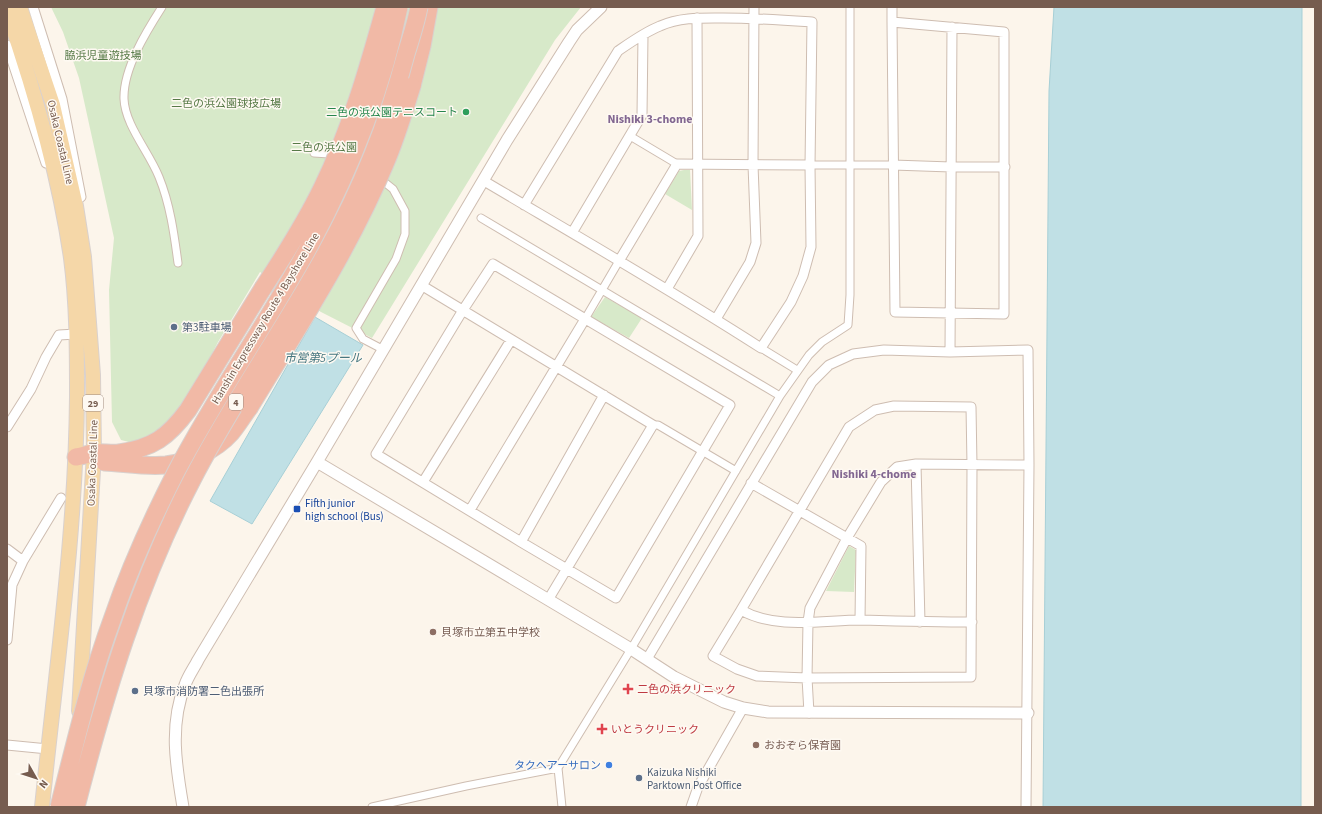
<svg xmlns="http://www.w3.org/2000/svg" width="1322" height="814" font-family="'Source Sans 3','Noto Sans JP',sans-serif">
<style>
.green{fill:#d7e9c9}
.water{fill:#c0e0e5;stroke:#a7cfd6}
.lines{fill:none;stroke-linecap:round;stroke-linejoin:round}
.pedestrian-casing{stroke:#cebdb1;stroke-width:9}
.minor-casing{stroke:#cebdb1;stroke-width:11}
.tertiary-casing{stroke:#cebdb1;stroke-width:13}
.primary-casing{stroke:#d9d1ce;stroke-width:16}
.motorway-casing{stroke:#d9d1ce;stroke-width:19}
.pedestrian{stroke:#fff;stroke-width:7}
.minor{stroke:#fff;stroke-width:9}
.tertiary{stroke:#fff;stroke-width:11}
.primary{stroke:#f5d7a8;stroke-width:14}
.motorway{stroke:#f1b9a6;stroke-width:17}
.motorway-bridge-casing{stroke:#d9d1ce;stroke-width:19;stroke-linecap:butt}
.motorway-bridge{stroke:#f1b9a6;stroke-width:17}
.leisure-dot{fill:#2e9e5b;stroke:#fef9f2;stroke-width:1.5}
.service-dot{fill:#5c6f8a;stroke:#fef9f2;stroke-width:1.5}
.transit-dot{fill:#1a4fb4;stroke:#fef9f2;stroke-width:1.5}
.education-dot{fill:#8d6e63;stroke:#fef9f2;stroke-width:1.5}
.health-dot{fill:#e0444e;stroke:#fef9f2;stroke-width:1.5}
.shop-dot{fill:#3f7fe0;stroke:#fef9f2;stroke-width:1.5}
.labels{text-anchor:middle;stroke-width:3;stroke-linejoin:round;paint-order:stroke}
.shield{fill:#fef9f2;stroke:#9f8b80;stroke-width:1}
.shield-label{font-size:10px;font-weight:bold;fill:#765c4f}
.park-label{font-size:11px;fill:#577a47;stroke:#fef9f2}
.leisure-label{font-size:11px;fill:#27864d;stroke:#fef9f2;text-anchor:end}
.street-label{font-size:11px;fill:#765c4f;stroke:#fef9f2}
.service-label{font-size:11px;fill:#4e5e75;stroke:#fef9f2;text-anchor:start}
.transit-label{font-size:11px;fill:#164399;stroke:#fef9f2;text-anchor:start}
.education-label{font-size:11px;fill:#785e54;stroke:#fef9f2;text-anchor:start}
.health-label{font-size:11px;fill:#be3a42;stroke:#fef9f2;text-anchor:start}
.shop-label{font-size:11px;fill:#366cbe;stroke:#fef9f2;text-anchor:end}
.neighbourhood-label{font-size:12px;font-weight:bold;fill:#826791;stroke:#fef9f2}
.water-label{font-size:12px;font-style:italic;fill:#467780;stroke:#fef9f2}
</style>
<rect width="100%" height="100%" fill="#fcf5eb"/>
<path class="green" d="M 51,7 L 581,7 L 555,40 L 372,338 L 321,312 L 260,272 L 218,342 L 186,404 L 164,429 L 133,443 L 121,440 L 112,422 L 109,290 L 114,238 L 79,78 L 63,32 Z
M 684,170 L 690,170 L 692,210 L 665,194 L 679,171 Z
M 605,297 L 642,318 L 629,338 L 591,317 Z
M 849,546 L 856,550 L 854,592 L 826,591 Z"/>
<path class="water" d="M 1054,7 L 1302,7 L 1301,807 L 1043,807 L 1049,91 Z
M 315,317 L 363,345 L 252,524 L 210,501 Z"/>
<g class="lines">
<defs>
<path id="pedestrian" d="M 162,7 C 146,32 123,69 124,99 C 125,125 149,152 159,177 C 170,204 174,233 178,263
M 630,136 L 677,164
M 314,153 L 329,154 L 337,157
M 810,165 L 893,165
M 378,177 L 393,189 L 405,211 L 405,234 L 396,259 L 356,328 L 363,339 L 384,350
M 481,218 L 780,396
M 585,319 L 619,261
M 761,348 L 797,370
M 653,425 L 658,425 L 736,471
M 372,807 L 466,786 L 558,768
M 562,807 L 558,768 L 631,649 L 780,396 L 809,355 L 822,342 L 848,325 L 850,295 L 850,7"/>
<path id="minor" d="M 33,7 L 62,99 L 81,197
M 892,22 L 1004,32 L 1004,314 L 895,312 L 892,22 L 892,7
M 7,45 L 46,163
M 893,165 L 951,167 L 1005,167
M 484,181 C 577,236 671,290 761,348 L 791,302 L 803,276 L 811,247 L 810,165 L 812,22 C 782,20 753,18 723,18 C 702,18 680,17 660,26 C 645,32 631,42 618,51 L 524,205
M 572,233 L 642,115 L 643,35
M 619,261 L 677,164 L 810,165
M 493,264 L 730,405 L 616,598 L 521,542 L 376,454 L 463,310 Z
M 421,285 L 653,425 L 548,600
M 667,289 L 698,236 L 697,18
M 716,319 L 750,262 L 756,243 L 753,165 L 754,7
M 950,352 L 952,27
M 7,427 L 31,389 L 46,357 L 59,335 L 76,334
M 916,464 L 920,622
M 423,482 L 511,340
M 751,483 L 861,546 L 860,620
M 470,510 L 585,319
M 521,542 L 604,395
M 7,549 L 23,561
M 741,610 L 713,656 L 737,669 L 757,676 L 807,678 L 971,677 L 972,465 L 971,407 L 894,406 L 875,410 L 849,427 L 741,610 C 776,630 823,620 861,620 C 898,621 935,622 972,622
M 7,640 L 12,585 L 23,561 L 61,498
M 647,659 L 812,382 L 829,365 L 853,354 L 884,350 L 950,352 L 1028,350 L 1029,465 L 1026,807
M 809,713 L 807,678 L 808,622 L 810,608 L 847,538 L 881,482 L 897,467 L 916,464 L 1029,465
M 7,745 L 48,749
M 691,807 L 698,787 L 743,708"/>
<path id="tertiary" d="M 317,462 L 631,649 L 674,677 L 724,702 L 743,708 L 768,712 L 1028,713
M 183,807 C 176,766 169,725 185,685 C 188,676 194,668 198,660 L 317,462 L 507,140 L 569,42 L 577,30 L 601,7"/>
<path id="primary" d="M 20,7 L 53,105 L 76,206 L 84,257 L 93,375 L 94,453 L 79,711
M 7,11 C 35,92 59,174 71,258 C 77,304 77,350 77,396 C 76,533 56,670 42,807"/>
<path id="motorway" d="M 412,86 L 422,46 L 429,7
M 76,457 C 82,456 88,454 94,453 C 102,452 111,454 119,453 C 153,448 168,437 188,410 L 263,288
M 104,462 C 124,463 146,467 166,465 C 189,462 215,451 231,433 C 237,426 243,416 249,408"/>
</defs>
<use href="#pedestrian" class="pedestrian-casing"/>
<use href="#minor" class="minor-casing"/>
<use href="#tertiary" class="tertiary-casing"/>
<use href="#primary" class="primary-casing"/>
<use href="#motorway" class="motorway-casing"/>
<use href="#pedestrian" class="pedestrian"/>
<use href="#minor" class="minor"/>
<use href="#tertiary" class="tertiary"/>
<use href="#primary" class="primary"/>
<use href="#motorway" class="motorway"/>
<defs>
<path id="motorway-bridge" d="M 263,288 C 284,256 305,223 322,188 C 350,131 368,68 385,7
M 249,408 C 297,329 349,250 385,164 C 396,139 404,112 412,86
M 59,807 C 75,743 90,679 113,617 C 130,567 152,519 176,472 C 217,394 268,322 310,245 C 350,170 382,91 399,7
M 76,807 C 105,694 138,584 192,480 C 232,402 284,330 326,253 C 361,190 388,123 406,54 C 411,38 416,23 419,7"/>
</defs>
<use href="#motorway-bridge" class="motorway-bridge-casing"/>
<use href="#motorway-bridge" class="motorway-bridge"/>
</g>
<circle class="leisure-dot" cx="466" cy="112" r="4"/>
<g class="service-dot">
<circle cx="174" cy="327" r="4"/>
<circle cx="135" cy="691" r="4"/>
<circle cx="639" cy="778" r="4"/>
</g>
<rect class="transit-dot" x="293" y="505" width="8" height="8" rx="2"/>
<g class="education-dot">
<circle cx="433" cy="632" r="4"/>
<circle cx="756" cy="745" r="4"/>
</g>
<g class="health-dot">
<path d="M626 683h4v4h4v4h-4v4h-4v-4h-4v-4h4z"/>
<path d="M600 723h4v4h4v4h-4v4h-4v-4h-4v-4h4z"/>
</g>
<circle class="shop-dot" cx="609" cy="765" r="4"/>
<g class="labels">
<g class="shield">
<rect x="229" y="394" width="14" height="16" rx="3"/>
<rect x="83" y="395" width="20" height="16" rx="3"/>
</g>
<g class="shield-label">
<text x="236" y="406">4</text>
<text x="93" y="407">29</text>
</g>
<g class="park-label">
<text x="103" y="59">脇浜児童遊技場</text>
<text x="226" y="107">二色の浜公園球技広場</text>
<text x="324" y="151">二色の浜公園</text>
</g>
<g class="leisure-label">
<text x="458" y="116">二色の浜公園テニスコート</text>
</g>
<g class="street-label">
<text transform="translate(61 142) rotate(77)" y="4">Osaka Coastal Line</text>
<text transform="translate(265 318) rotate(-59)" y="4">Hanshin Expressway Route 4 Bayshore Line</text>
<text transform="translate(92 463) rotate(-88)" y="4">Osaka Coastal Line</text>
</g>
<g class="service-label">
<text x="182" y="331">第3駐車場</text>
<text x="143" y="695">貝塚市消防署二色出張所</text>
<text x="647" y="776">Kaizuka Nishiki<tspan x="647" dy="13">Parktown Post Office</tspan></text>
</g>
<g class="transit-label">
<text x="305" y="507">Fifth junior<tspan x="305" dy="13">high school (Bus)</tspan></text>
</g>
<g class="education-label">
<text x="441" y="636">貝塚市立第五中学校</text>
<text x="764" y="749">おおぞら保育園</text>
</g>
<g class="health-label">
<text x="637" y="693">二色の浜クリニック</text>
<text x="611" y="733">いとうクリニック</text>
</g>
<g class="shop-label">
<text x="601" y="769">タクヘアーサロン</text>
</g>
<g class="neighbourhood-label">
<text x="650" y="123">Nishiki 3-chome</text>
<text x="874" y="478">Nishiki 4-chome</text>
</g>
<g class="water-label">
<text x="323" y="362">市営第5プール</text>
</g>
</g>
<rect width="1322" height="814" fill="none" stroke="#765c4f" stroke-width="16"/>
<g transform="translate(36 778) rotate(129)" stroke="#fef9f2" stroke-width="3" paint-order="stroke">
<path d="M0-3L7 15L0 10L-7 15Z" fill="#765c4f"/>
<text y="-6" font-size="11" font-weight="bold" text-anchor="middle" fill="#765c4f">N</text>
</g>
</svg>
